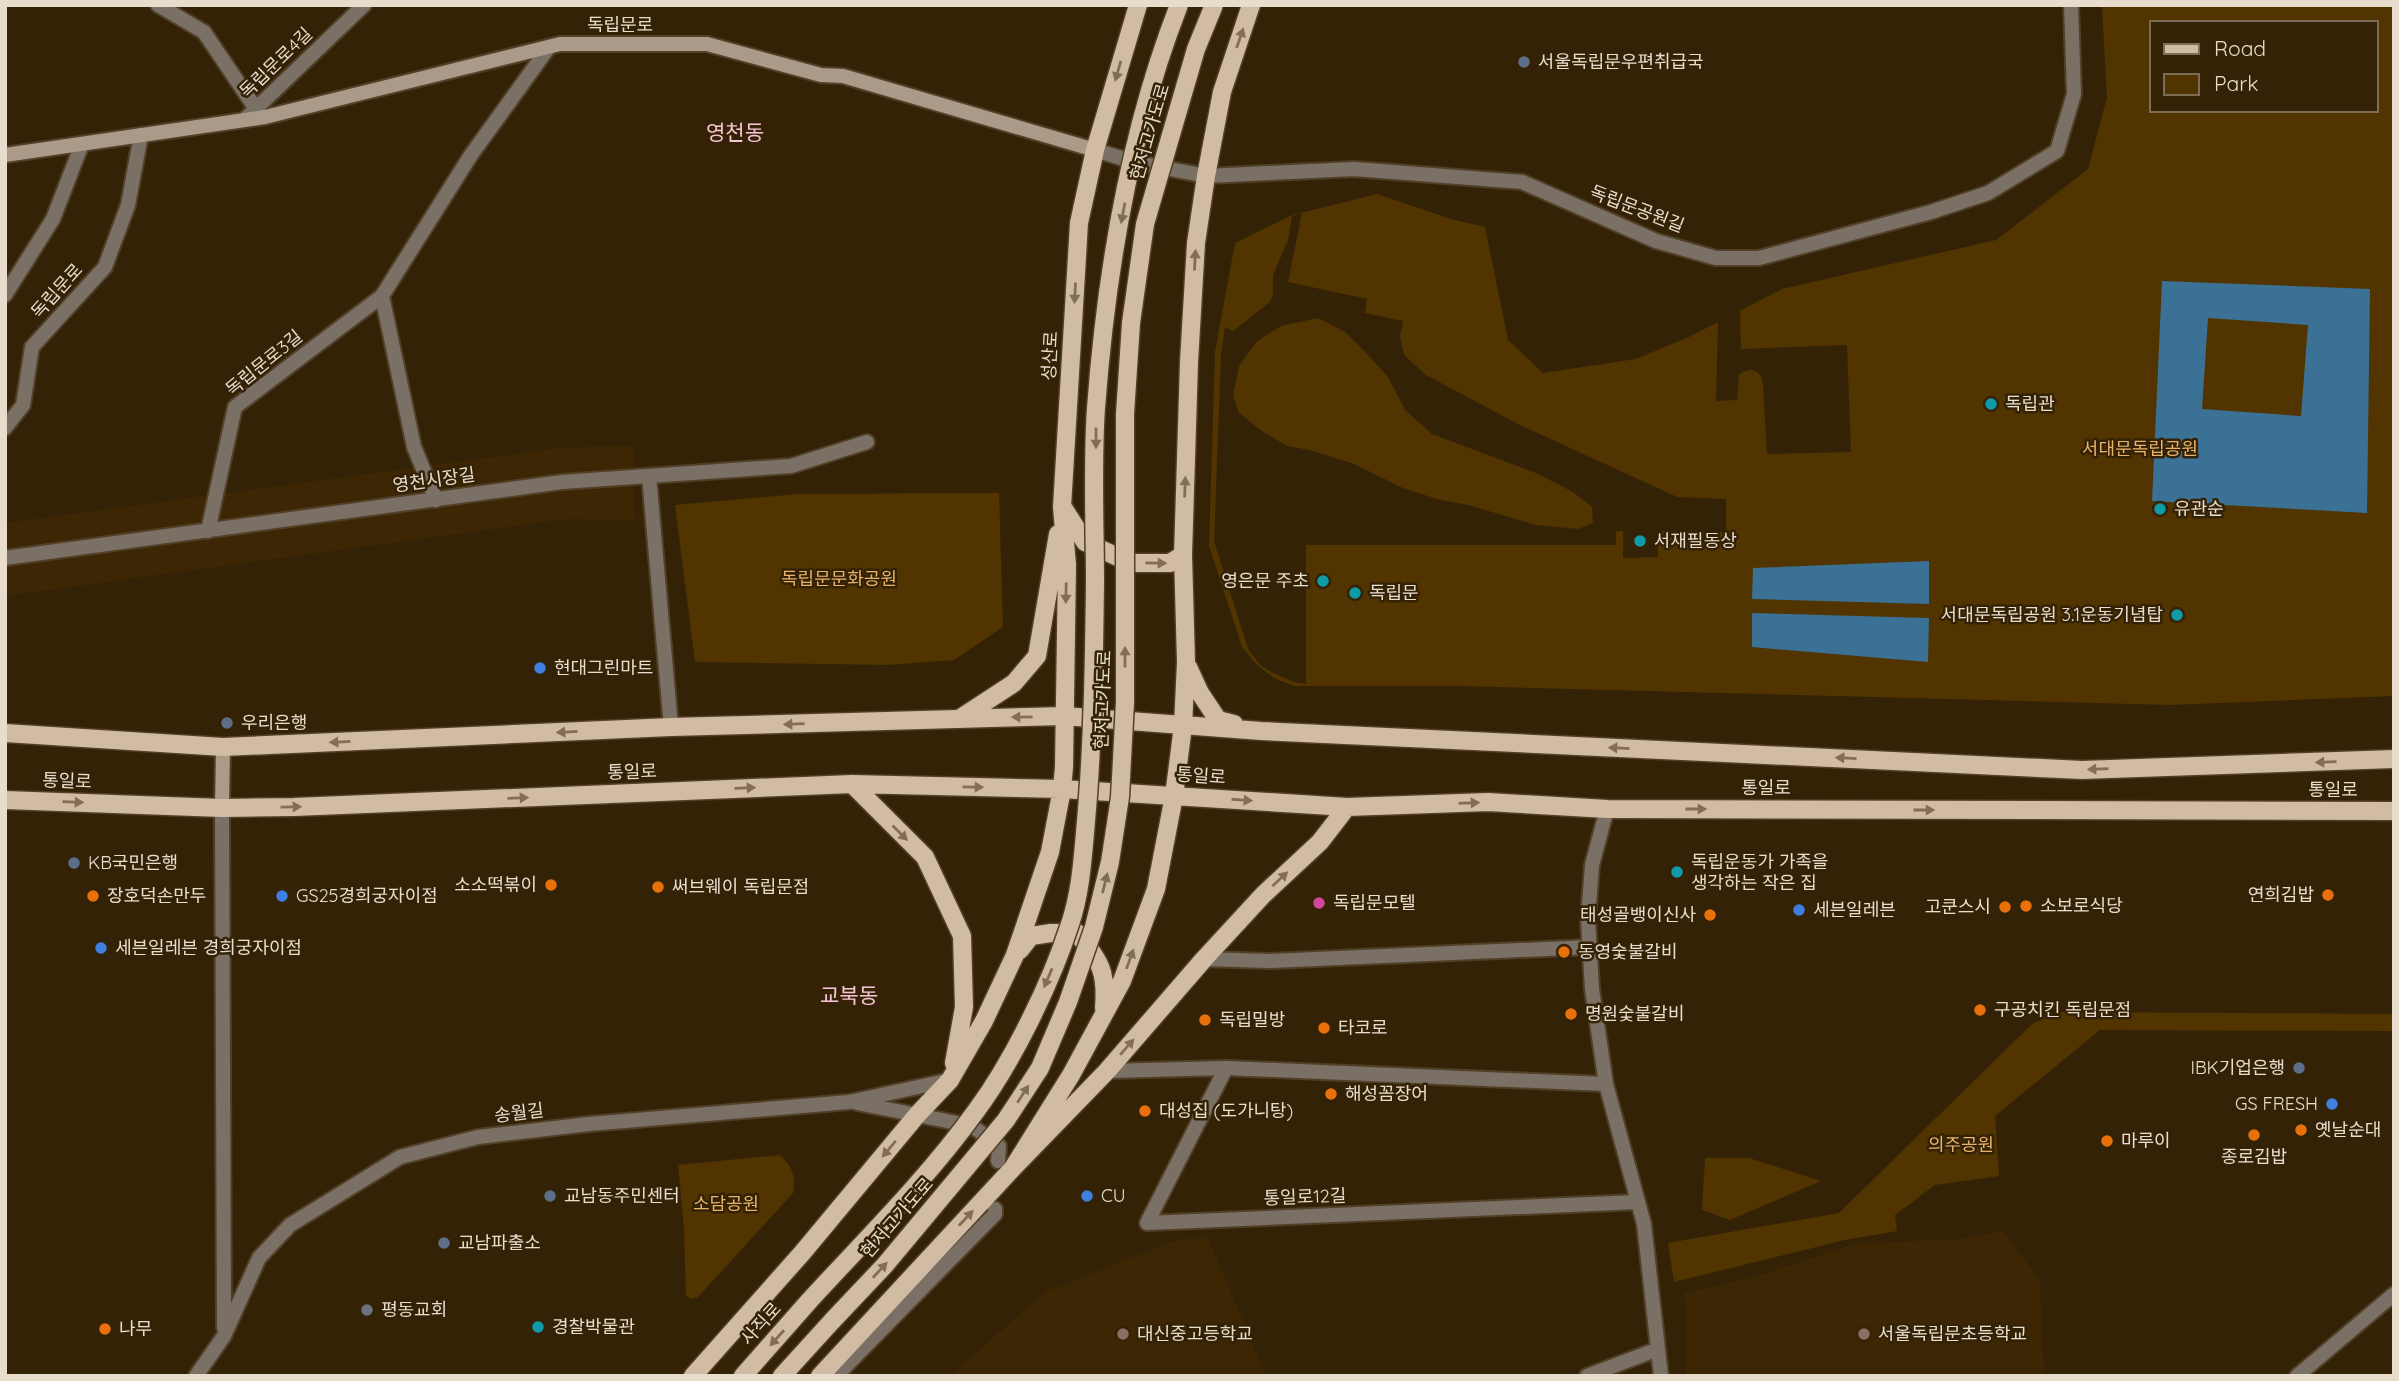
<svg xmlns="http://www.w3.org/2000/svg" width="2399" height="1381" font-family="Quicksand,'Noto Sans KR',sans-serif">
<style>
.built{fill:#3d2603}
.green{fill:#523400;fill-rule:evenodd}
.water{fill:#3a7195;fill-rule:evenodd}
.lines{fill:none;stroke-linecap:round;stroke-linejoin:round}
.street-casing{stroke:#514027;stroke-width:18}
.secondary-casing{stroke:#514027;stroke-width:18}
.primary-casing{stroke:#514027;stroke-width:21}
.street{stroke:#7b7065;stroke-width:14}
.secondary{stroke:#ab9a88;stroke-width:14}
.primary{stroke:#d1bba3;stroke-width:18}
.primary-bridge-casing{stroke:#514027;stroke-width:21;stroke-linecap:butt}
.primary-bridge{stroke:#d1bba3;stroke-width:18}
.oneway{fill:#826e55}
.service-dot{fill:#5c6f8a;stroke:#342207;stroke-width:2.5}
.culture-dot{fill:#0f9aa8;stroke:#342207;stroke-width:2.5}
.shop-dot{fill:#3f7fe0;stroke:#342207;stroke-width:2.5}
.food-dot{fill:#e8710a;stroke:#342207;stroke-width:2.5}
.hotel-dot{fill:#d1479c;stroke:#342207;stroke-width:2.5}
.worship-dot{fill:#6b7280;stroke:#342207;stroke-width:2.5}
.education-dot{fill:#8d6e63;stroke:#342207;stroke-width:2.5}
.labels{text-anchor:middle;stroke-width:5;stroke-linejoin:round;paint-order:stroke}
.street-label{font-size:18px;fill:#e8dccd;stroke:#342207}
.poi-label{font-size:18px;fill:#e8dccd;stroke:#342207;text-anchor:start}
.park-label{font-size:18px;fill:#e8b369;stroke:#342207}
.quarter-label{font-size:21px;fill:#f7c4d2;stroke:#342207}
</style>
<rect width="100%" height="100%" fill="#342207"/>
<path class="built" d="M 634,445 L 635,520 L 566,519 L 5,596 L 5,523 L 559,448 Z
M 2003,1231 L 2040,1280 L 2044,1376 L 1686,1376 L 1685,1293 L 1754,1277 L 1854,1244 L 1959,1239 Z
M 1207,1235 L 1266,1376 L 950,1376 L 1045,1292 L 1168,1243 Z"/>
<path class="green" d="M 2102,5 L 2394,5 L 2394,696 L 2170,705 L 1459,686 L 1294,686 L 1274,678 L 1256,664 L 1242,647 L 1209,546 L 1215,352 L 1235,243 L 1292,215 L 1377,194 L 1451,219 L 1485,227 L 1508,340 L 1543,373 L 1636,359 L 1691,336 L 1782,289 L 1996,240 L 2088,169 L 2107,97 ZM 2152,23 L 2376,23 L 2376,110 L 2152,110 ZM 1302,213 L 1288,282 L 1367,299 L 1365,313 L 1403,321 L 1400,336 L 1404,355 L 1426,375 L 1520,425 L 1677,497 L 1726,499 L 1726,532 L 1658,531 L 1658,557 L 1623,558 L 1623,531 L 1616,531 L 1616,545 L 1306,545 L 1306,684 L 1294,682 L 1273,673 L 1260,665 L 1248,649 L 1214,541 L 1221,355 L 1225,327 L 1233,331 L 1270,302 L 1273,295 L 1273,275 L 1288,240 L 1292,216 ZM 1740,311 L 1741,349 L 1847,345 L 1851,452 L 1767,454 L 1763,384 C 1761,369 1750,366 1739,375 L 1737,400 L 1716,401 L 1718,322 Z
M 1318,318 L 1345,332 L 1367,354 L 1388,377 L 1405,410 L 1432,434 L 1536,473 L 1573,492 L 1592,507 L 1593,523 L 1578,529 L 1536,525 L 1468,505 L 1437,499 L 1403,488 L 1354,464 L 1310,450 L 1287,446 L 1262,431 L 1239,413 L 1233,396 L 1239,366 L 1256,342 L 1281,326 Z
M 999,493 L 1003,627 L 954,660 L 888,665 L 695,662 L 675,505 L 799,494 Z
M 2058,1012 L 2394,1014 L 2394,1031 L 2100,1030 L 1995,1116 L 1999,1176 L 1935,1185 L 1895,1215 L 1897,1231 L 1845,1240 L 1674,1282 L 1668,1243 L 1839,1213 L 2032,1024 Z
M 780,1155 C 792,1167 796,1176 793,1193 L 698,1297 L 692,1299 L 686,1296 L 684,1229 L 678,1165 Z
M 1705,1158 L 1749,1158 L 1821,1181 L 1730,1220 L 1702,1210 Z"/>
<path class="water" d="M 2162,281 L 2370,289 L 2367,513 L 2152,501 ZM 2208,318 L 2308,325 L 2301,416 L 2202,409 Z
M 1929,561 L 1929,604 L 1752,599 L 1753,568 Z
M 1752,613 L 1929,618 L 1928,662 L 1752,647 Z"/>
<g class="lines">
<defs>
<path id="street" d="M 158,5 L 204,32 L 256,109
M 244,120 L 364,5
M 1095,150 L 1134,162 L 1206,176 L 1354,169 L 1522,182 L 1656,241 L 1716,258 L 1759,258 L 1931,212 L 1988,193 L 2057,151 L 2074,94 L 2071,5
M 5,295 L 53,219 L 82,144
M 382,296 L 414,447 L 436,500
M 5,428 L 23,405 L 32,347 L 105,267 L 128,205 L 141,135
M 649,476 L 671,727
M 208,531 L 235,407 L 382,296 L 471,155 L 549,47
M 5,558 L 562,482 L 791,466 L 867,442
M 222,808 L 224,1328
M 1607,809 L 1592,865 L 1588,919 L 1592,989 L 1606,1084 L 1644,1224 L 1661,1376
M 1204,959 L 1270,961 L 1590,947
M 1226,1068 L 1147,1223 L 1638,1202
M 1107,1071 L 1226,1068 L 1606,1084
M 857,1103 L 972,1126 L 999,1146 L 998,1161
M 196,1376 L 224,1336 L 259,1258 L 290,1225 L 400,1157 L 478,1137 L 589,1124 L 849,1102 L 950,1080
M 836,1376 L 995,1214 L 995,1209
M 1587,1376 L 1658,1349
M 2297,1376 L 2394,1294"/>
<path id="secondary" d="M 5,155 L 265,117 L 560,44 L 707,44 L 821,75 L 843,76 L 1095,150
M 222,808 L 223,747"/>
<path id="primary" d="M 1064,509 L 1085,542 L 1131,563 L 1170,563 L 1183,555
M 1188,667 L 1200,693 L 1218,720 L 1234,724
M 959,719 L 1014,683 L 1037,656 L 1058,534
M 5,733 L 223,747 L 671,727 L 1064,716 L 1261,731 L 2082,770 L 2394,759
M 852,784 L 925,857 L 962,936 L 964,1007 L 954,1063
M 5,800 L 222,808 L 294,807 L 852,784 L 1062,789 L 1347,807 L 1488,802 L 1607,809 L 2394,811
M 1020,950 L 1031,936 L 1051,933 L 1077,933 C 1100,962 1107,970 1104,1008
M 1013,1168 L 1071,1075 L 1122,981 L 1156,889 L 1174,796 L 1183,726 L 1186,662 L 1183,555 L 1189,362 L 1196,243 L 1206,176 L 1222,92 L 1251,5
M 693,1376 L 803,1252 L 917,1115 L 950,1080 L 984,1021 L 1015,955 L 1050,852 L 1062,789 L 1064,767 L 1067,565 L 1062,507 L 1079,223 L 1095,150 L 1138,5
M 743,1376 L 810,1300
M 782,1376 L 833,1320
M 820,1376 L 1013,1168 L 1107,1071 L 1204,959 L 1263,895 L 1320,842 L 1347,807"/>
</defs>
<use href="#street" class="street-casing"/>
<use href="#secondary" class="secondary-casing"/>
<use href="#primary" class="primary-casing"/>
<use href="#street" class="street"/>
<use href="#secondary" class="secondary"/>
<use href="#primary" class="primary"/>
<defs>
<path id="primary-bridge" d="M 810,1300 C 866,1239 927,1179 976,1111 C 1013,1061 1051,983 1070,924 C 1081,892 1083,855 1086,821 C 1093,742 1094,662 1095,583 C 1095,525 1092,466 1096,408 C 1106,274 1130,130 1179,5
M 833,1320 L 885,1265 L 1006,1120 L 1040,1068 L 1068,1002 L 1094,927 L 1110,862 L 1120,797 L 1125,702 L 1125,414 L 1131,323 L 1145,224 L 1196,49 L 1214,5"/>
</defs>
<use href="#primary-bridge" class="primary-bridge-casing"/>
<use href="#primary-bridge" class="primary-bridge"/>
</g>
<defs><path id="oneway-solid" d="M-6-.8H1V-3.2L6.5 0L1 3.2V.8H-6Z" transform="scale(1.75)"/></defs>
<g class="oneway">
<use href="#oneway-solid" transform="translate(1240 38) rotate(-71)"/>
<use href="#oneway-solid" transform="translate(1118 71) rotate(106)"/>
<use href="#oneway-solid" transform="translate(1123 213) rotate(101)"/>
<use href="#oneway-solid" transform="translate(1195 260) rotate(-87)"/>
<use href="#oneway-solid" transform="translate(1075 293) rotate(93)"/>
<use href="#oneway-solid" transform="translate(1096 438) rotate(90)"/>
<use href="#oneway-solid" transform="translate(1185 487) rotate(-88)"/>
<use href="#oneway-solid" transform="translate(1156 563) rotate(1)"/>
<use href="#oneway-solid" transform="translate(1066 593) rotate(91)"/>
<use href="#oneway-solid" transform="translate(1125 657) rotate(-90)"/>
<use href="#oneway-solid" transform="translate(1022 717) rotate(179)"/>
<use href="#oneway-solid" transform="translate(794 724) rotate(178)"/>
<use href="#oneway-solid" transform="translate(567 732) rotate(177)"/>
<use href="#oneway-solid" transform="translate(340 742) rotate(177)"/>
<use href="#oneway-solid" transform="translate(1619 748) rotate(-177)"/>
<use href="#oneway-solid" transform="translate(1846 758) rotate(-177)"/>
<use href="#oneway-solid" transform="translate(2326 762) rotate(178)"/>
<use href="#oneway-solid" transform="translate(2098 769) rotate(178)"/>
<use href="#oneway-solid" transform="translate(973 787) rotate(1)"/>
<use href="#oneway-solid" transform="translate(745 788) rotate(-2)"/>
<use href="#oneway-solid" transform="translate(518 798) rotate(-2)"/>
<use href="#oneway-solid" transform="translate(1242 800) rotate(4)"/>
<use href="#oneway-solid" transform="translate(73 802) rotate(2)"/>
<use href="#oneway-solid" transform="translate(1469 803) rotate(-2)"/>
<use href="#oneway-solid" transform="translate(291 807) rotate(-1)"/>
<use href="#oneway-solid" transform="translate(1696 809)"/>
<use href="#oneway-solid" transform="translate(1924 810)"/>
<use href="#oneway-solid" transform="translate(900 833) rotate(45)"/>
<use href="#oneway-solid" transform="translate(1280 879) rotate(-43)"/>
<use href="#oneway-solid" transform="translate(1105 883) rotate(-76)"/>
<use href="#oneway-solid" transform="translate(1130 959) rotate(-70)"/>
<use href="#oneway-solid" transform="translate(1048 978) rotate(113)"/>
<use href="#oneway-solid" transform="translate(1127 1047) rotate(-49)"/>
<use href="#oneway-solid" transform="translate(1023 1094) rotate(-57)"/>
<use href="#oneway-solid" transform="translate(889 1149) rotate(130)"/>
<use href="#oneway-solid" transform="translate(966 1218) rotate(-47)"/>
<use href="#oneway-solid" transform="translate(880 1270) rotate(-47)"/>
<use href="#oneway-solid" transform="translate(777 1338) rotate(132)"/>
</g>
<g class="service-dot">
<circle cx="1524" cy="62" r="7"/>
<circle cx="227" cy="723" r="7"/>
<circle cx="74" cy="863" r="7"/>
<circle cx="2299" cy="1068" r="7"/>
<circle cx="550" cy="1196" r="7"/>
<circle cx="444" cy="1243" r="7"/>
</g>
<g class="culture-dot">
<circle cx="1991" cy="404" r="7"/>
<circle cx="2160" cy="509" r="7"/>
<circle cx="1640" cy="541" r="7"/>
<circle cx="1323" cy="581" r="7"/>
<circle cx="1355" cy="593" r="7"/>
<circle cx="2177" cy="615" r="7"/>
<circle cx="1677" cy="872" r="7"/>
<circle cx="538" cy="1327" r="7"/>
</g>
<g class="shop-dot">
<circle cx="540" cy="668" r="7"/>
<circle cx="282" cy="896" r="7"/>
<circle cx="1799" cy="910" r="7"/>
<circle cx="101" cy="948" r="7"/>
<circle cx="2332" cy="1104" r="7"/>
<circle cx="1087" cy="1196" r="7"/>
</g>
<g class="food-dot">
<circle cx="551" cy="885" r="7"/>
<circle cx="658" cy="887" r="7"/>
<circle cx="2328" cy="895" r="7"/>
<circle cx="93" cy="896" r="7"/>
<circle cx="2026" cy="906" r="7"/>
<circle cx="2005" cy="907" r="7"/>
<circle cx="1710" cy="915" r="7"/>
<circle cx="1564" cy="952" r="7"/>
<circle cx="1980" cy="1010" r="7"/>
<circle cx="1571" cy="1014" r="7"/>
<circle cx="1205" cy="1020" r="7"/>
<circle cx="1324" cy="1028" r="7"/>
<circle cx="1331" cy="1094" r="7"/>
<circle cx="1145" cy="1111" r="7"/>
<circle cx="2301" cy="1130" r="7"/>
<circle cx="2254" cy="1135" r="7"/>
<circle cx="2107" cy="1141" r="7"/>
<circle cx="105" cy="1329" r="7"/>
</g>
<circle class="hotel-dot" cx="1319" cy="903" r="7"/>
<circle class="worship-dot" cx="367" cy="1310" r="7"/>
<g class="education-dot">
<circle cx="1123" cy="1334" r="7"/>
<circle cx="1864" cy="1334" r="7"/>
</g>
<g class="labels">
<g class="street-label">
<text x="620" y="31">독립문로</text>
<text transform="translate(276 63) rotate(-44)" y="6">독립문로4길</text>
<text transform="translate(1150 132) rotate(-74)" y="6">현저고가도로</text>
<text transform="translate(1637 209) rotate(21)" y="6">독립문공원길</text>
<text transform="translate(57 291) rotate(-48)" y="6">독립문로</text>
<text transform="translate(1050 356) rotate(-87)" y="6">성산로</text>
<text transform="translate(264 363) rotate(-39)" y="6">독립문로3길</text>
<text transform="translate(434 480) rotate(-8)" y="6">영천시장길</text>
<text transform="translate(1103 700) rotate(-88)" y="6">현저고가도로</text>
<text transform="translate(632 772) rotate(-2)" y="6">통일로</text>
<text transform="translate(1201 776) rotate(4)" y="6">통일로</text>
<text transform="translate(67 781) rotate(2)" y="6">통일로</text>
<text x="1766" y="794">통일로</text>
<text x="2333" y="796">통일로</text>
<text transform="translate(519 1113) rotate(-7)" y="6">송월길</text>
<text transform="translate(1305 1197) rotate(-2)" y="6">통일로12길</text>
<text transform="translate(897 1218) rotate(-49)" y="6">현저고가도로</text>
<text transform="translate(761 1324) rotate(-48)" y="6">사직로</text>
</g>
<g class="poi-label">
<text x="1538" y="68">서울독립문우편취급국</text>
<text x="2005" y="410">독립관</text>
<text x="2174" y="515">유관순</text>
<text x="1654" y="547">서재필동상</text>
<text x="1309" y="587" text-anchor="end">영은문 주초</text>
<text x="1369" y="599">독립문</text>
<text x="2163" y="621" text-anchor="end">서대문독립공원 3.1운동기념탑</text>
<text x="554" y="674">현대그린마트</text>
<text x="241" y="729">우리은행</text>
<text x="1691" y="868">독립운동가 가족을<tspan x="1691" dy="21">생각하는 작은 집</tspan></text>
<text x="88" y="869">KB국민은행</text>
<text x="537" y="891" text-anchor="end">소소떡볶이</text>
<text x="672" y="893">써브웨이 독립문점</text>
<text x="2314" y="901" text-anchor="end">연희김밥</text>
<text x="107" y="902">장호덕손만두</text>
<text x="296" y="902">GS25경희궁자이점</text>
<text x="1333" y="909">독립문모텔</text>
<text x="2040" y="912">소보로식당</text>
<text x="1991" y="913" text-anchor="end">고쿤스시</text>
<text x="1813" y="916">세븐일레븐</text>
<text x="1696" y="921" text-anchor="end">태성골뱅이신사</text>
<text x="115" y="954">세븐일레븐 경희궁자이점</text>
<text x="1578" y="958">동영숯불갈비</text>
<text x="1994" y="1016">구공치킨 독립문점</text>
<text x="1585" y="1020">명원숯불갈비</text>
<text x="1219" y="1026">독립밀방</text>
<text x="1338" y="1034">타코로</text>
<text x="2285" y="1074" text-anchor="end">IBK기업은행</text>
<text x="1345" y="1100">해성꼼장어</text>
<text x="2318" y="1110" text-anchor="end">GS FRESH</text>
<text x="1159" y="1117">대성집 (도가니탕)</text>
<text x="2315" y="1136">옛날순대</text>
<text x="2121" y="1147">마루이</text>
<text x="2254" y="1163" text-anchor="middle">종로김밥</text>
<text x="564" y="1202">교남동주민센터</text>
<text x="1101" y="1202">CU</text>
<text x="458" y="1249">교남파출소</text>
<text x="381" y="1316">평동교회</text>
<text x="552" y="1333">경찰박물관</text>
<text x="119" y="1335">나무</text>
<text x="1137" y="1340">대신중고등학교</text>
<text x="1878" y="1340">서울독립문초등학교</text>
</g>
<g class="park-label">
<text x="2140" y="455">서대문독립공원</text>
<text x="839" y="585">독립문문화공원</text>
<text x="1961" y="1151">의주공원</text>
<text x="726" y="1210">소담공원</text>
</g>
<g class="quarter-label">
<text x="735" y="140">영천동</text>
<text x="849" y="1003">교북동</text>
</g>
</g>
<rect width="2399" height="1381" fill="none" stroke="#e8dccd" stroke-width="14"/>
<rect x="2150" y="21" width="228" height="91" fill="#342207" stroke="#7c6c56" stroke-width="2"/>
<rect x="2164" y="44" width="35" height="10" fill="#d1bba3" stroke="#7c6c56" stroke-width="2"/>
<text x="2214" y="56" font-size="21" fill="#e8dccd">Road</text>
<rect x="2164" y="74" width="35" height="21" fill="#523400" stroke="#7c6c56" stroke-width="2"/>
<text x="2214" y="91" font-size="21" fill="#e8dccd">Park</text>
</svg>
